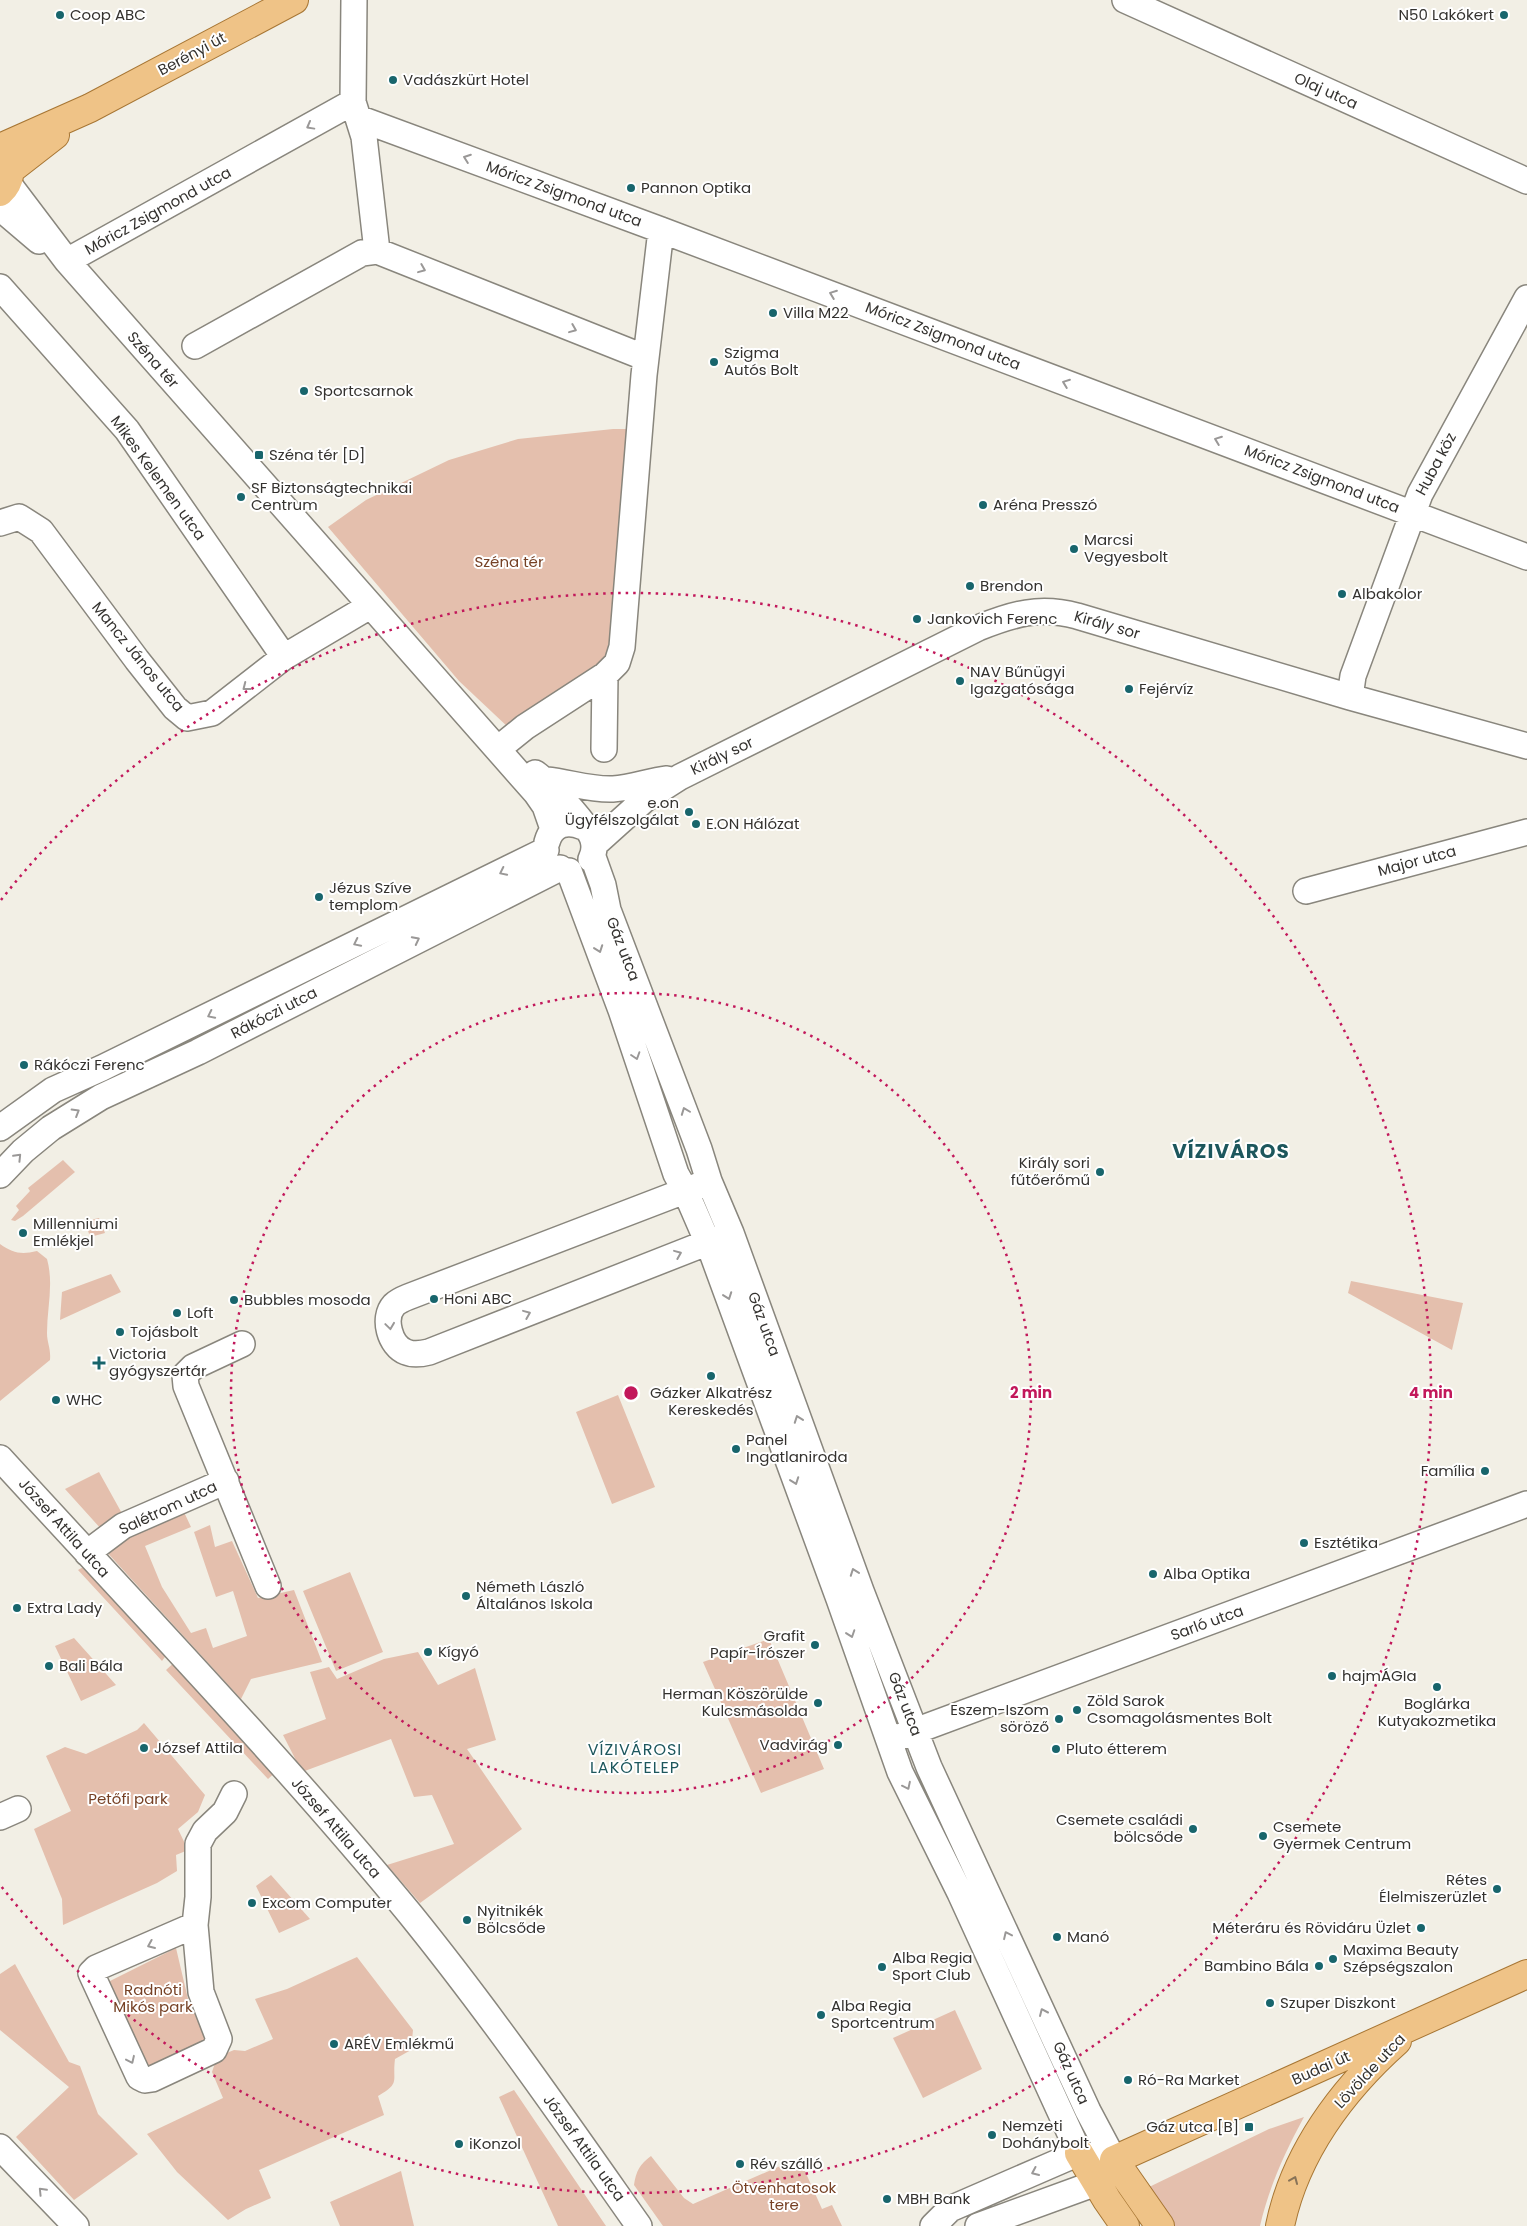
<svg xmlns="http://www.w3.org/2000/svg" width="1527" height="2226" font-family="Poppins,sans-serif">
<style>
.green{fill:#e4bfad}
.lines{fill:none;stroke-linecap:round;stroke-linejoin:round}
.minor-casing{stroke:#89867d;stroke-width:28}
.major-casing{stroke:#a77634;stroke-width:30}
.minor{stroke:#fff;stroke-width:25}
.major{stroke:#efc387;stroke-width:28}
.oneway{stroke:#9a9897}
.oneway2{stroke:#887357}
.ring{fill:none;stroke:#c2185b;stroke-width:2.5;stroke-dasharray:2.5 5}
.poi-dot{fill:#18656c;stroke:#fff;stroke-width:2}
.labels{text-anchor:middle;stroke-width:4;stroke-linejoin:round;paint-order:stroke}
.poi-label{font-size:15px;fill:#34322f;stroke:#fff;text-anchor:start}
.street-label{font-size:15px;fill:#34322f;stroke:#fff}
.park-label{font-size:15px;fill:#764125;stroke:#fff}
.neighbourhood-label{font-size:16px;letter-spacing:1px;fill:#1d575d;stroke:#fff}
.district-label{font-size:20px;font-weight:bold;letter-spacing:1px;fill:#1d575d;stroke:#fff}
.centre{fill:#c2185b;stroke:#fff;stroke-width:2.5}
.ring-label{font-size:15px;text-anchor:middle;font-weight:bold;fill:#c2185b;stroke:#fff;stroke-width:4;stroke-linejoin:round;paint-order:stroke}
</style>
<rect width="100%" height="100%" fill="#f2efe5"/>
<path class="green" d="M 613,429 L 641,429 L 615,653 L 512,731 L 459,681 L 328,527 L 366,500 L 449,460 L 518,439 Z
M 63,1160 L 75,1172 L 23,1216 L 15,1221 L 11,1220 L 19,1210 L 16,1206 L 30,1191 L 28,1188 Z
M 99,1218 L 105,1233 L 90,1237 L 85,1221 Z
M 0,1244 C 13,1253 21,1255 37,1251 L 47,1259 C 54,1284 47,1308 47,1333 C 47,1343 51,1348 50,1360 L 0,1401 Z
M 111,1274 L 121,1292 L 60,1320 L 62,1292 Z
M 1351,1281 L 1463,1303 L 1452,1350 L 1348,1293 Z
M 618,1395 L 655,1487 L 612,1504 L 576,1412 Z
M 99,1472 L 124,1517 L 102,1530 L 65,1489 Z
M 183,1510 L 191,1527 L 145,1546 L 162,1587 L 191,1633 L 206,1628 L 213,1648 L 247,1636 L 233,1591 L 216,1597 L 194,1532 L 210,1525 L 215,1547 L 232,1541 L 258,1598 L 294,1590 L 322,1662 L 251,1679 L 241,1699 L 104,1549 Z
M 90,1563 L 170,1650 L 162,1661 L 78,1570 Z
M 350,1572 L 383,1652 L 336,1671 L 303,1591 Z
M 74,1638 L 116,1685 L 81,1701 L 55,1646 Z
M 769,1639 L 824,1769 L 761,1793 L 703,1662 Z
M 418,1652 L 438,1685 L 475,1668 L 496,1740 L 467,1749 L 522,1829 L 420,1903 L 387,1865 L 454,1844 L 432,1795 L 414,1797 L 391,1739 L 302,1772 L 283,1735 L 326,1719 L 310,1672 L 329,1667 L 337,1679 L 384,1659 Z
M 178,1659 L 279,1769 L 268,1779 L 166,1670 Z
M 144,1723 L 205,1795 L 198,1812 L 178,1829 L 188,1850 L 176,1855 L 177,1871 L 157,1883 L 63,1925 L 62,1899 L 34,1829 L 71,1811 L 46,1756 L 65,1747 L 86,1754 L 137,1730 Z
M 271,1875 L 310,1919 L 279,1933 L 256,1886 Z
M 176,1948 L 188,1999 L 208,2043 L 146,2071 L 108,1982 Z
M 357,1957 L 413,2030 L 411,2050 L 395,2059 C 392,2082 401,2083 378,2096 L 384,2115 L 259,2170 L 271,2198 L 246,2209 L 228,2220 L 177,2172 L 147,2134 L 223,2098 L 212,2072 L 217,2057 L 234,2050 L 245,2051 L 273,2039 L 255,1999 L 287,1989 Z
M 15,1964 L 69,2062 L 80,2066 L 98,2114 L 138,2154 L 74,2200 L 16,2137 L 69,2087 L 0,2030 L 0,1974 Z
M 955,2010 L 982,2069 L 923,2098 L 893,2038 Z
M 514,2090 L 606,2226 L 558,2226 L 499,2097 Z
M 1304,2117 C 1285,2152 1269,2187 1260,2226 L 1175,2226 L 1147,2188 L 1269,2129 Z
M 651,2156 L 684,2198 L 693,2204 L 794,2160 L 804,2169 L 822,2209 L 832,2205 L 842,2226 L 663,2226 L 634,2185 C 636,2171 640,2164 651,2156 Z
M 401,2171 L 414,2226 L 340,2226 L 330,2202 Z"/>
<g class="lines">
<defs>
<path id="minor" d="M 354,0 L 353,102 L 364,137 L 377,251
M 1125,0 L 1527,181
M 358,118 L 661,230 L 1527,557
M 8,183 L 67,261 L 536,793 L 545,806 L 553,829
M 0,208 L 39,241
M 67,261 L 353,102
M 0,287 L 127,430 L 284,657
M 195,346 L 362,253 L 377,251 L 646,358
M 0,523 L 19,517 L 41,531 L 137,660 L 175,708 L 187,718 L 212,713 L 284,657 L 370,606
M 1350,697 L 1353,676 L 1420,494 L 1527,298
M 499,748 L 525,727 L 605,675 L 617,663 L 622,647 L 644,375 L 661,230
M 604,749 L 605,675
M 535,773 C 547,781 590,827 593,840 C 595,847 594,853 591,859
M 546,780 C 569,782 589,790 613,789 C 632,788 649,781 667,779
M 547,842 C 552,824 567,820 583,827
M 594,845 L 644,800 L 680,777 L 978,628 C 1013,614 1039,606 1077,616 L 1350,697 L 1527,746
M 593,857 L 603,885 L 608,910 L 699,1149 L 709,1181 L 731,1233 L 861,1591 L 929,1767 L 1088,2111 L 1114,2160
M 569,871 L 621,1010 L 676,1174 L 685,1190 L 711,1250 L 839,1599 L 900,1772 L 960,1893 L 1079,2153
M 1306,891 L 1527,832
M 0,1128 L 53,1090 L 102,1068 L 546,850
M 0,1175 L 23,1151 L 51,1128 L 101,1097 L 198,1052 L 560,868
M 700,1185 L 408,1297 C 403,1299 397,1302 394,1305 C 382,1318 390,1346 406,1352 C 413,1355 421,1354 429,1352 L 724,1236
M 242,1344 L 193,1367 L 185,1375 L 186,1386 L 268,1586
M 0,1458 C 138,1609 280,1756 410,1914 C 491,2014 565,2121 639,2226
M 87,1553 L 123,1526 L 226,1481
M 899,1737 L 1527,1504
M 0,1817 L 18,1809
M 195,1925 L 96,1968 L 91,1973 L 139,2077 L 145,2080 L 152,2079 L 214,2050 L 219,2039 L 201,1992 L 195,1925 L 198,1897 L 198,1844 L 205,1831 L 225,1812 L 234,1794
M 0,2147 L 76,2226
M 933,2226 L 950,2209 L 1049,2166 L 1079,2153 L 1094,2156
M 978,2226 L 1096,2183 L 1109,2166"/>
<path id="major" d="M 0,148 L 90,108 L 294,0
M 10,170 L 55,135
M 0,192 C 11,182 13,166 3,154
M 1079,2153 L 1107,2200 L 1125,2226
M 1160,2226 L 1114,2160 L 1527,1974
M 1280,2226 C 1295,2153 1342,2090 1397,2041"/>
</defs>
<use href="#minor" class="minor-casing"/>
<use href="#major" class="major-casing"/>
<use href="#minor" class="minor"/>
<use href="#major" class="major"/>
</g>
<defs><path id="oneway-chevron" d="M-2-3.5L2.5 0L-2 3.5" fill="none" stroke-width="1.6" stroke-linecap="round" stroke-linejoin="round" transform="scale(1.25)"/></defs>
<g class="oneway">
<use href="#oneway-chevron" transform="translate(310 126) rotate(151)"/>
<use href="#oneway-chevron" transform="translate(467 158) rotate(-160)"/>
<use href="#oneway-chevron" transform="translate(422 269) rotate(22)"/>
<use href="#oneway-chevron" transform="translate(833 294) rotate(-159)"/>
<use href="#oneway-chevron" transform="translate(573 329) rotate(22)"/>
<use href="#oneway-chevron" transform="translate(1066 383) rotate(-159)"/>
<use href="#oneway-chevron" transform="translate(1218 440) rotate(-159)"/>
<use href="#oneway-chevron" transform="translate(246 687) rotate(142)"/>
<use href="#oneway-chevron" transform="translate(503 872) rotate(154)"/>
<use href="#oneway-chevron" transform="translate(416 940) rotate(-27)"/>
<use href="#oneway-chevron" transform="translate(357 943) rotate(154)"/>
<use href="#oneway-chevron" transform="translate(599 949) rotate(70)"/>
<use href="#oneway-chevron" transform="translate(211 1015) rotate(154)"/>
<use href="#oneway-chevron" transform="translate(636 1056) rotate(72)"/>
<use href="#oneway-chevron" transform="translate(685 1111) rotate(-111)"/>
<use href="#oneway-chevron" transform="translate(76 1112) rotate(-31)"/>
<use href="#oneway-chevron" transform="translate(18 1157) rotate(-46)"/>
<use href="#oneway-chevron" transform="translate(678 1254) rotate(-22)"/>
<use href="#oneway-chevron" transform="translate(728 1296) rotate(70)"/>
<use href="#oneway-chevron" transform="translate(527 1314) rotate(-22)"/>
<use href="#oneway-chevron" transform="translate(390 1326) rotate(82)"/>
<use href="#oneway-chevron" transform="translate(798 1419) rotate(-110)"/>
<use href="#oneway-chevron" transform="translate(795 1481) rotate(70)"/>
<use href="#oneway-chevron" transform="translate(854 1572) rotate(-110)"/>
<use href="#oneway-chevron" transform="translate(851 1634) rotate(71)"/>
<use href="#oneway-chevron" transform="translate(907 1786) rotate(64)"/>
<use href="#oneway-chevron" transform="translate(1007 1935) rotate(-115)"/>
<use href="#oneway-chevron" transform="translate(151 1945) rotate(157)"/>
<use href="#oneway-chevron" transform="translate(1043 2012) rotate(-114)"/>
<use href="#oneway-chevron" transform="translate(131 2060) rotate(65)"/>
<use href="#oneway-chevron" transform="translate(1035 2172) rotate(156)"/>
<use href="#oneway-chevron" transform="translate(42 2191) rotate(-134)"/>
</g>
<use class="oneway2" href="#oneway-chevron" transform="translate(1294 2180) rotate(-67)"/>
<g class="ring">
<circle cx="631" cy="1393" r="400"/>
<path d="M1 900A800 800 0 1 1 1 1886"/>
</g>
<g class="poi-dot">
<circle cx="60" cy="15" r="5"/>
<circle cx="1504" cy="15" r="5"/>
<circle cx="393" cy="80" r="5"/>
<circle cx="631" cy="188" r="5"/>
<circle cx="773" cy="313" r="5"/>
<circle cx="714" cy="362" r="5"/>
<circle cx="304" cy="391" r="5"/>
<rect x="254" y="450" width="10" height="10" rx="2.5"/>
<circle cx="241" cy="497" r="5"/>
<circle cx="983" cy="505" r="5"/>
<circle cx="1074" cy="549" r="5"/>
<circle cx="970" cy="586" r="5"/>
<circle cx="1342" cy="594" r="5"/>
<circle cx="917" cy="619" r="5"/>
<circle cx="960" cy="681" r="5"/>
<circle cx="1129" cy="689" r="5"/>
<circle cx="689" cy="812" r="5"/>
<circle cx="696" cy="824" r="5"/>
<circle cx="319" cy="897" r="5"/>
<circle cx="24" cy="1065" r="5"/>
<circle cx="1100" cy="1172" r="5"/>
<circle cx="23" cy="1233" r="5"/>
<circle cx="434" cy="1299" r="5"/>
<circle cx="234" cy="1300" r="5"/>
<circle cx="177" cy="1313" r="5"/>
<circle cx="120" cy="1332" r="5"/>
<path d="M96.5 1355.5h5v5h5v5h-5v5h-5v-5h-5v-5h5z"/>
<circle cx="711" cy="1376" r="5"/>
<circle cx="56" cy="1400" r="5"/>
<circle cx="736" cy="1449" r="5"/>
<circle cx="1485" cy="1471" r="5"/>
<circle cx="1304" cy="1543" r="5"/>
<circle cx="1153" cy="1574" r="5"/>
<circle cx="466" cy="1596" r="5"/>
<circle cx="17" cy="1608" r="5"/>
<circle cx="815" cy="1645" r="5"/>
<circle cx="428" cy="1652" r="5"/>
<circle cx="49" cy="1666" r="5"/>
<circle cx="1332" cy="1676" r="5"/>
<circle cx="1437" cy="1687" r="5"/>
<circle cx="818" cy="1703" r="5"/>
<circle cx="1077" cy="1710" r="5"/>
<circle cx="1059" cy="1719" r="5"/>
<circle cx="838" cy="1745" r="5"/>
<circle cx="144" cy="1748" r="5"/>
<circle cx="1056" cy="1749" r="5"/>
<circle cx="1193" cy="1829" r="5"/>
<circle cx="1263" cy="1836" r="5"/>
<circle cx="1497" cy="1889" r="5"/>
<circle cx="252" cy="1903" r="5"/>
<circle cx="467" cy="1920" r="5"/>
<circle cx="1421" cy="1928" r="5"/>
<circle cx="1057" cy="1937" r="5"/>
<circle cx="1333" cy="1959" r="5"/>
<circle cx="1319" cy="1966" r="5"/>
<circle cx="882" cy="1967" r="5"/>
<circle cx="1270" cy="2003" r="5"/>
<circle cx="821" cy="2015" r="5"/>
<circle cx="334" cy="2044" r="5"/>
<circle cx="1128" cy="2080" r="5"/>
<rect x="1244" y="2122" width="10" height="10" rx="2.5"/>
<circle cx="992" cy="2135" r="5"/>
<circle cx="459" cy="2144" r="5"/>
<circle cx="740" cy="2164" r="5"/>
<circle cx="887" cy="2199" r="5"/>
</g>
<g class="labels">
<g class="poi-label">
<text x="70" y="20">Coop ABC</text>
<text x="1494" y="20" text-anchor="end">N50 Lakókert</text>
<text x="403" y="85">Vadászkürt Hotel</text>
<text x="641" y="193">Pannon Optika</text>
<text x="783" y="318">Villa M22</text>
<text x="724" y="358">Szigma<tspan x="724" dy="17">Autós Bolt</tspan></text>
<text x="314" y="396">Sportcsarnok</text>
<text x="269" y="460">Széna tér [D]</text>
<text x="251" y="493">SF Biztonságtechnikai<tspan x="251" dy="17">Centrum</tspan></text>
<text x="993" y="510">Aréna Presszó</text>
<text x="1084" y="545">Marcsi<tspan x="1084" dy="17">Vegyesbolt</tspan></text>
<text x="980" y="591">Brendon</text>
<text x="1352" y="599">Albakolor</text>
<text x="927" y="624">Jankovich Ferenc</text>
<text x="970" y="677">NAV Bűnügyi<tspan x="970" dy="17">Igazgatósága</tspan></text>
<text x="1139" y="694">Fejérvíz</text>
<text x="679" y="808" text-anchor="end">e.on<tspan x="679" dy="17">Ügyfélszolgálat</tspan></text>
<text x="706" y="829">E.ON Hálózat</text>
<text x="329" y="893">Jézus Szíve<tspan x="329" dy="17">templom</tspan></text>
<text x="34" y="1070">Rákóczi Ferenc</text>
<text x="1090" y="1168" text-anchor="end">Király sori<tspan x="1090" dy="17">fűtőerőmű</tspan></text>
<text x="33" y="1229">Millenniumi<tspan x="33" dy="17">Emlékjel</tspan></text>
<text x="444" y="1304">Honi ABC</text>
<text x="244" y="1305">Bubbles mosoda</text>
<text x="187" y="1318">Loft</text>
<text x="130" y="1337">Tojásbolt</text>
<text x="109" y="1359">Victoria<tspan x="109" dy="17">gyógyszertár</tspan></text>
<text x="711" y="1398" text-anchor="middle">Gázker Alkatrész<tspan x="711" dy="17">Kereskedés</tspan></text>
<text x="66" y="1405">WHC</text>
<text x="746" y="1445">Panel<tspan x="746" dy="17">Ingatlaniroda</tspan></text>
<text x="1475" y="1476" text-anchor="end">Família</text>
<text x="1314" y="1548">Esztétika</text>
<text x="1163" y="1579">Alba Optika</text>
<text x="476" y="1592">Németh László<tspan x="476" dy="17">Általános Iskola</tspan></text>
<text x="27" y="1613">Extra Lady</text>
<text x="805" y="1641" text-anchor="end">Grafit<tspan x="805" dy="17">Papír-Írószer</tspan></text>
<text x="438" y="1657">Kígyó</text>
<text x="59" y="1671">Bali Bála</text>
<text x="1342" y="1681">hajmÁGIa</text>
<text x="808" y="1699" text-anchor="end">Herman Köszörülde<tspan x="808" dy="17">Kulcsmásolda</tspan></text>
<text x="1087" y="1706">Zöld Sarok<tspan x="1087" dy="17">Csomagolásmentes Bolt</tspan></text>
<text x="1437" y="1709" text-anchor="middle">Boglárka<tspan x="1437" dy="17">Kutyakozmetika</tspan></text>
<text x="1049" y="1715" text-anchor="end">Eszem-Iszom<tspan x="1049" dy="17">söröző</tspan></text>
<text x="828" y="1750" text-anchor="end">Vadvirág</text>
<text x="154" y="1753">József Attila</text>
<text x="1066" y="1754">Pluto étterem</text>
<text x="1183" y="1825" text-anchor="end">Csemete családi<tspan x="1183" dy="17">bölcsőde</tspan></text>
<text x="1273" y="1832">Csemete<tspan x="1273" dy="17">Gyermek Centrum</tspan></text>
<text x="1487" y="1885" text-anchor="end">Rétes<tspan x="1487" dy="17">Élelmiszerüzlet</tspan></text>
<text x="262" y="1908">Excom Computer</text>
<text x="477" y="1916">Nyitnikék<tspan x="477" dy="17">Bölcsőde</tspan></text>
<text x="1411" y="1933" text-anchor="end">Méteráru és Rövidáru Üzlet</text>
<text x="1067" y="1942">Manó</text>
<text x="1343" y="1955">Maxima Beauty<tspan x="1343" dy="17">Szépségszalon</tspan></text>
<text x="892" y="1963">Alba Regia<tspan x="892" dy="17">Sport Club</tspan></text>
<text x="1309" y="1971" text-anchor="end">Bambino Bála</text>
<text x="1280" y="2008">Szuper Diszkont</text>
<text x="831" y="2011">Alba Regia<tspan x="831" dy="17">Sportcentrum</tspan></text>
<text x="344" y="2049">ARÉV Emlékmű</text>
<text x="1138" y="2085">Ró-Ra Market</text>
<text x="1002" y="2131">Nemzeti<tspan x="1002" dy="17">Dohánybolt</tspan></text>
<text x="1239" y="2132" text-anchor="end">Gáz utca [B]</text>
<text x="469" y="2149">iKonzol</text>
<text x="750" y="2169">Rév szálló</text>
<text x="897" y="2204">MBH Bank</text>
</g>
<g class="street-label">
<text transform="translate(192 54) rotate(-28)" y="5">Berényi út</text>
<text transform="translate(1326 91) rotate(24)" y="5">Olaj utca</text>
<text transform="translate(564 194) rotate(20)" y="5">Móricz Zsigmond utca</text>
<text transform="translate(158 211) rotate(-29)" y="5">Móricz Zsigmond utca</text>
<text transform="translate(943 336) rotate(21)" y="5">Móricz Zsigmond utca</text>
<text transform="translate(153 360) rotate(49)" y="5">Széna tér</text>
<text transform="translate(1436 464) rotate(-62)" y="5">Huba köz</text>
<text transform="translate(158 478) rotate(54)" y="5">Mikes Kelemen utca</text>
<text transform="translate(1322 479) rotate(21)" y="5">Móricz Zsigmond utca</text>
<text transform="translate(1107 625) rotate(16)" y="5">Király sor</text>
<text transform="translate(138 657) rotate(51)" y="5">Mancz János utca</text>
<text transform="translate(722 756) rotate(-26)" y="5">Király sor</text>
<text transform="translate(1417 861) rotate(-15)" y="5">Major utca</text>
<text transform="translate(623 949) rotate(69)" y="5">Gáz utca</text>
<text transform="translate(274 1013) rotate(-27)" y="5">Rákóczi utca</text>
<text transform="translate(764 1324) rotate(70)" y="5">Gáz utca</text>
<text transform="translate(168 1508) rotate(-25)" y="5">Salétrom utca</text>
<text transform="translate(64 1528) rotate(48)" y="5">József Attila utca</text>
<text transform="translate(1207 1623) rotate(-20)" y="5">Sarló utca</text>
<text transform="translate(905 1704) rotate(69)" y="5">Gáz utca</text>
<text transform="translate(336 1828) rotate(49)" y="5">József Attila utca</text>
<text transform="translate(1321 2068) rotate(-24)" y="5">Budai út</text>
<text transform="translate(1370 2071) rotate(-47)" y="5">Lövölde utca</text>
<text transform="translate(1071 2073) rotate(66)" y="5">Gáz utca</text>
<text transform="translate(584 2148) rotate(54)" y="5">József Attila utca</text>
</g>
<g class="park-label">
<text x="509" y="567">Széna tér</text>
<text x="128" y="1804">Petőfi park</text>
<text x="153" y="1995">Radnóti<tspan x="153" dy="17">Mikós park</tspan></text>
<text x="784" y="2193">Ötvenhatosok<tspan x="784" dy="17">tere</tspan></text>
</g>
<g class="neighbourhood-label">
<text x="635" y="1755">VÍZIVÁROSI<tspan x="635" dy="18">LAKÓTELEP</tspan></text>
</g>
<g class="district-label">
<text x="1231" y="1158">VÍZIVÁROS</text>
</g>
</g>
<circle cx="631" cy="1393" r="8" class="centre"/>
<g class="ring-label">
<text x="1031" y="1398">2 min</text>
<text x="1431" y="1398">4 min</text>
</g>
</svg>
